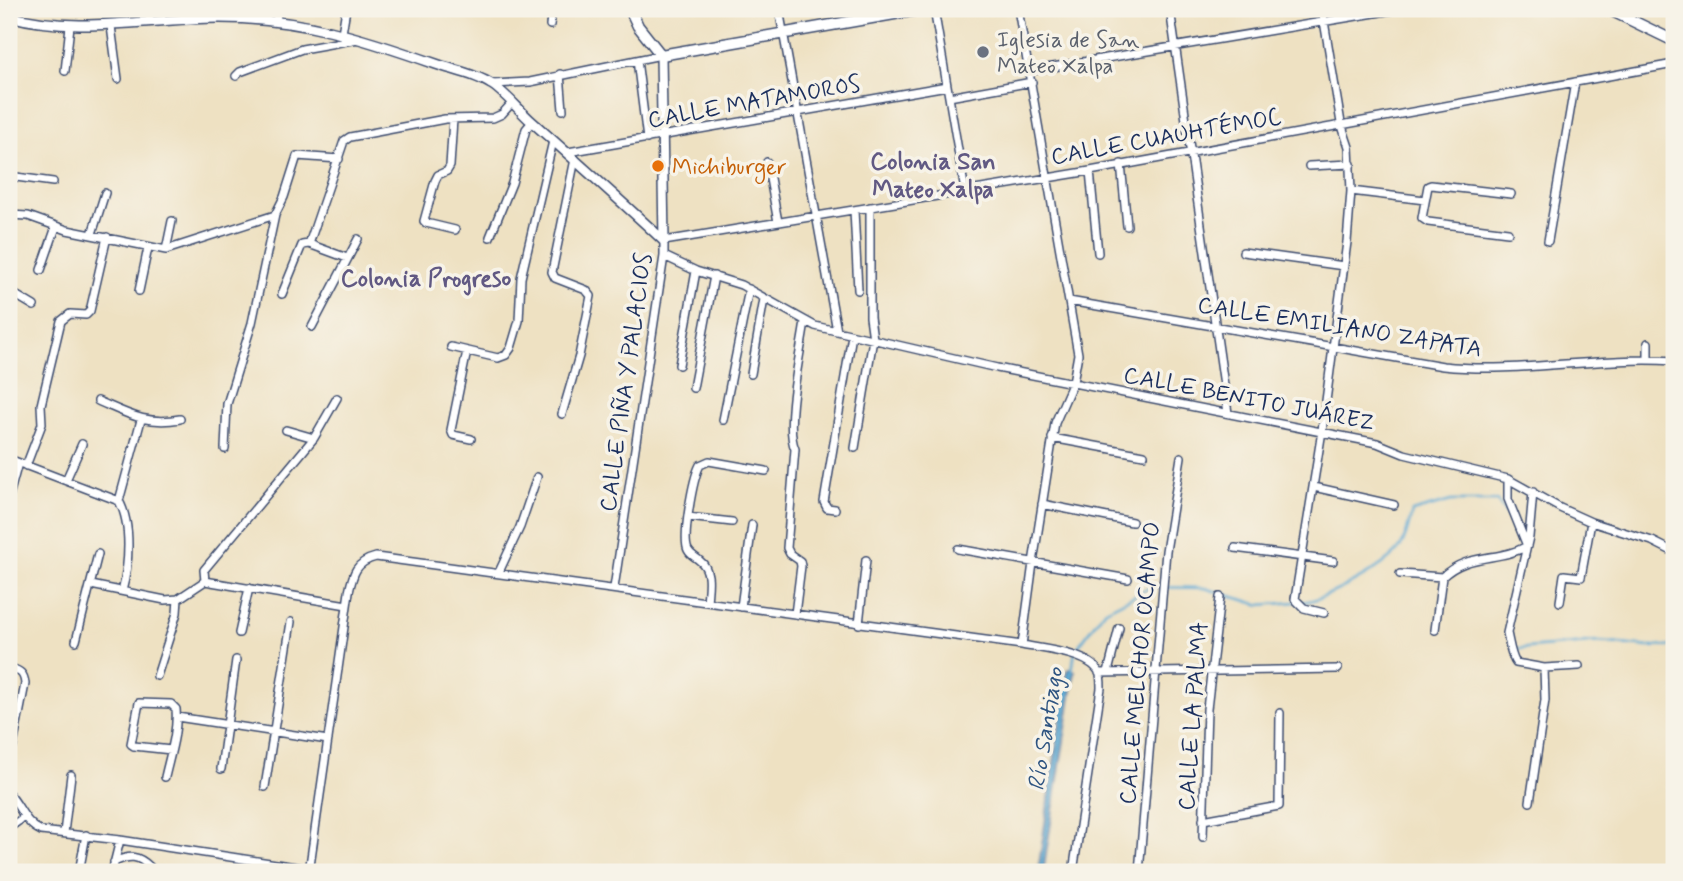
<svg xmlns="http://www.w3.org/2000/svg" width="1683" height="881" font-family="Mynerve,sans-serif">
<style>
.water{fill:#5aa9d4;stroke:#3a6c99;stroke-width:2}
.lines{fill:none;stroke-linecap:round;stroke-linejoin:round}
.stream{stroke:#5aa9d4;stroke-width:2.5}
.minor-casing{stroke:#3b4a6d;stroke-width:10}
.tertiary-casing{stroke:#3b4a6d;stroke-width:12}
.secondary-casing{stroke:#3b4a6d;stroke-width:13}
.minor{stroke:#fff;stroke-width:7}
.tertiary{stroke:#fff;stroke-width:9}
.secondary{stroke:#fff;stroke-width:10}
.worship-dot{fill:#6b7280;stroke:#f7f3e8;stroke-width:2.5}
.food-dot{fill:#e8710a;stroke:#f7f3e8;stroke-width:2.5}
.labels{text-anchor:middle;stroke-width:7;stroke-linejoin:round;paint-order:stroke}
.worship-label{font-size:23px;fill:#5b616d;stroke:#f7f3e8;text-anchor:start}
.street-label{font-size:23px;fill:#1b2f5e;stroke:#f7f3e8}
.food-label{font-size:23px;fill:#c56008;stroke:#f7f3e8;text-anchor:start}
.neighbourhood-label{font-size:24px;font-weight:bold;fill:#615983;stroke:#f7f3e8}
.water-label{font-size:24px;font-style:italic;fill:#2e5481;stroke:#f7f3e8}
</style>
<rect width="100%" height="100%" fill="#f7f3e8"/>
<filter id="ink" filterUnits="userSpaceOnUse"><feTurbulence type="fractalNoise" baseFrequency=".0143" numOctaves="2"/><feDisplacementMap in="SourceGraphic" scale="14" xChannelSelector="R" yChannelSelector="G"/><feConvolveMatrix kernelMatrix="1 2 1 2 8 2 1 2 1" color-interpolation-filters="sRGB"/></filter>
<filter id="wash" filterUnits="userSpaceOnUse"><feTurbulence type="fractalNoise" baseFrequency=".00686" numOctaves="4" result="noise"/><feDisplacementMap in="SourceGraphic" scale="28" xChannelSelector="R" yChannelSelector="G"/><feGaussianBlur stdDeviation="1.57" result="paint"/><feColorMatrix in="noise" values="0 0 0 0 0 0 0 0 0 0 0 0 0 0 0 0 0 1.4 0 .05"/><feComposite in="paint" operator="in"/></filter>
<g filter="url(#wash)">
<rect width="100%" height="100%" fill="#eee1c2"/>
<path class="water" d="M 1068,669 L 1075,671 L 1043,872 L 1038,872 Z"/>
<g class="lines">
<path class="stream" d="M 1302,602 C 1326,600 1384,568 1399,549 C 1406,541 1409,523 1412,512 L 1451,501 L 1497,501 L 1516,527
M 1512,645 L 1516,649 L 1599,642 L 1649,647 L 1674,646
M 1072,671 L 1075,651 L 1104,611 L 1151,587 L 1205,588 L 1260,605 L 1295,602"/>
</g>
</g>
<g filter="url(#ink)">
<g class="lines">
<defs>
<path id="minor" d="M 149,9 L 150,22
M 276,9 L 277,21
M 779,9 L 837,331
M 934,9 L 965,191
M 1018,9 L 1078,354 L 1073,382 L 1055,423 L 1033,563 L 1022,645
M 1170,9 L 1228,413
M 1322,9 L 1341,123 L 1349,147 L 1351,191 L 1347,242 L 1322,431 L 1295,599 L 1304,608 L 1324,613
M 550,25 L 552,9
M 111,26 L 118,79
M 342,33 L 346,9
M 637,60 L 647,139
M 65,71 L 70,26
M 1029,71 L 1399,9
M 560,74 L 563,110
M 236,76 L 240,72 L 302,49 L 358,39
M 492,84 L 530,82 L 661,55
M 949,97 L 1032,82
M 453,119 L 450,166 L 447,171 L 438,175 L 435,181 L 424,221 L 426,223 L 455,230
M 568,152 L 947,86
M 767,162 L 778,222
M 1121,164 L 1127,226
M 1309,166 L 1351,164
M 1090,171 L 1098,253
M 9,176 L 53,182
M 1351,191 L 1425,200
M 854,210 L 858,290
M 9,215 L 28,216 L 67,230 L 166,250 L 275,215 L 284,197 L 297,156 L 339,159
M 1508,232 L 1428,222 L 1422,218 L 1428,186 L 1431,185 L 1511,194
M 92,234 L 105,193
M 490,237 L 512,183 L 526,129 L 532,122
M 1548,241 L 1575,82
M 309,244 L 347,258
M 166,250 L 172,221
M 1243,252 L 1344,266
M 664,256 L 696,271 L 741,285 L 815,326 L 997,368 L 1377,443 L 1404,454 L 1508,479 L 1560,508 L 1591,522 L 1652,541 L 1674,552
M 1674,269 L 1674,280
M 41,270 L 56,227
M 9,291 L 34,306
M 139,291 L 148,248
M 282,294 L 302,245 L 309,244 L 344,141 L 350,137 L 445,119 L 493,118 L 502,114 L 511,104
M 1069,301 L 1443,366 C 1520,374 1597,356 1674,361
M 312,327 L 358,239
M 1648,343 L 1648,360
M 451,347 L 498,358 L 506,355 L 511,348 L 519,321 L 521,278 L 553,141
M 467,351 L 451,430 L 453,435 L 471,439
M 679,365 L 696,271
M 751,374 L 764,299
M 693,388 L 714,276
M 98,401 C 128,414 146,425 180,419
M 562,414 L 579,356 L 591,296 L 586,290 L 555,278 L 552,272 L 575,159
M 723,420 L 749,289
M 286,430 L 314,438
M 1052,438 L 1144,455
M 855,448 L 873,339 L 870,317 L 870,207
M 225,449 L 227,404 L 252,323 L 275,215
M 9,459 L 119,501 C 132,524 129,566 122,591
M 26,466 L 42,424 L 41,405 L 61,321 L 70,314 L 86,315 L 90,311 L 107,237
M 1508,479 L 1508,499 L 1527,546
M 66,480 L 82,444
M 1314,487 L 1394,505
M 1533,492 L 1529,537 L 1507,633 C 1509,641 1511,657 1516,663 L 1544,668 L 1579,666
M 9,496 L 18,463
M 119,501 L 141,420
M 1042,504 L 1132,522
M 835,509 L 827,508 L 824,502 L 852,335
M 688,517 L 732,522
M 1235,548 L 1333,561
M 958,549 L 1128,579
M 499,572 L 520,527 L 537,477
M 1400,574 L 1442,577 C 1468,552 1499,562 1527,546
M 205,581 L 204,570 L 314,438 L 337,398
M 205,581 L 347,605
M 91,585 L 165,600 L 178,599
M 614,588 L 664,256 L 664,241 L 1090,171 L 1674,64
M 707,602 C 708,588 712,570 700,561 C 696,557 691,556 688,550 C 682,538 693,478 700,465 L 709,461 L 766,471
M 1560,602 L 1564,575 L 1581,577 L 1591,522
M 741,607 L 752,525
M 795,614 L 801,566 L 800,561 L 790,554 L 787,548 L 795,449 C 784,425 801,351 805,322
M 859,624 L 866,560
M 1435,630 L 1442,577
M 239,633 L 249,588
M 76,641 L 98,554
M 9,667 C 19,671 24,672 25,684 L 13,746 L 9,752
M 1108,672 L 1119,628
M 1099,673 L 1338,669
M 157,676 L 177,613 L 178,599 L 205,581
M 177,717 L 328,740
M 221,769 L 236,660
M 165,777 C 170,755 178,731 176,709 L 171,704 L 139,703 L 131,744 L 134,746 L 171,750
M 265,787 L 291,622
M 9,794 C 21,807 24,823 41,831 L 120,840 L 309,869
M 1530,802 L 1545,700 L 1544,668
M 1203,820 L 1279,806 L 1280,713
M 9,828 L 24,817
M 64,833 L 71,775
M 1203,837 L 1207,709 L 1220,597
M 114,862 C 130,855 138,855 150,867
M 79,872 L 86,835
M 112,872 L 120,840
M 309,872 L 349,592 C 353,573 356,562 376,557 L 1022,645 C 1042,649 1089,653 1099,672 C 1101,676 1101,684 1101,688 L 1073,872
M 1139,872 L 1166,551 L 1181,457"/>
<path id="tertiary" d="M 9,16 C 79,35 148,18 220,18 C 300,18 362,38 436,64 C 453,70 476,74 491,84 C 501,89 520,111 530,120 C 575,160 620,200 664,241
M 661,55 L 664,241"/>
<path id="secondary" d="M 630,9 L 638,26 L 661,55 L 923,9
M 1608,9 L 1674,41"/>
</defs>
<use href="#minor" class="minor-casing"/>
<use href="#tertiary" class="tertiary-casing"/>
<use href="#secondary" class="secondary-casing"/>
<use href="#minor" class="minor"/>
<use href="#tertiary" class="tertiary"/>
<use href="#secondary" class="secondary"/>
</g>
</g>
<circle class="worship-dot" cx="983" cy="52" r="7"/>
<circle class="food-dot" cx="658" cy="166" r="7"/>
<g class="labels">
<g class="worship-label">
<text x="997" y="47">Iglesia de San<tspan x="997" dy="26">Mateo Xalpa</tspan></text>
</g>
<g class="street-label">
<text transform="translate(754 101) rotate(-10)" y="8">CALLE MATAMOROS</text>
<text transform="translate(1166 136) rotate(-10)" y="8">CALLE CUAUHTÉMOC</text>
<text transform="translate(1340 326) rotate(9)" y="8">CALLE EMILIANO ZAPATA</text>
<text transform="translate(625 382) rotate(-82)" y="8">CALLE PIÑA Y PALACIOS</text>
<text transform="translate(1249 398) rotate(11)" y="8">CALLE BENITO JUÁREZ</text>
<text transform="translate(1139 663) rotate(-85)" y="8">CALLE MELCHOR OCAMPO</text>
<text transform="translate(1192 716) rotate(-86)" y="8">CALLE LA PALMA</text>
</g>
<g class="food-label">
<text x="672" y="174">Michiburger</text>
</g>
<g class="neighbourhood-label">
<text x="933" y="169">Colonia San<tspan x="933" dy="28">Mateo Xalpa</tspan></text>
<text x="426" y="286">Colonia Progreso</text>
</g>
<g class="water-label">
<text transform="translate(1045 729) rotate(-81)" y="8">Río Santiago</text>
</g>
</g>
<rect width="1683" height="881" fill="none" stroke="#f7f3e8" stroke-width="35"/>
</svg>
